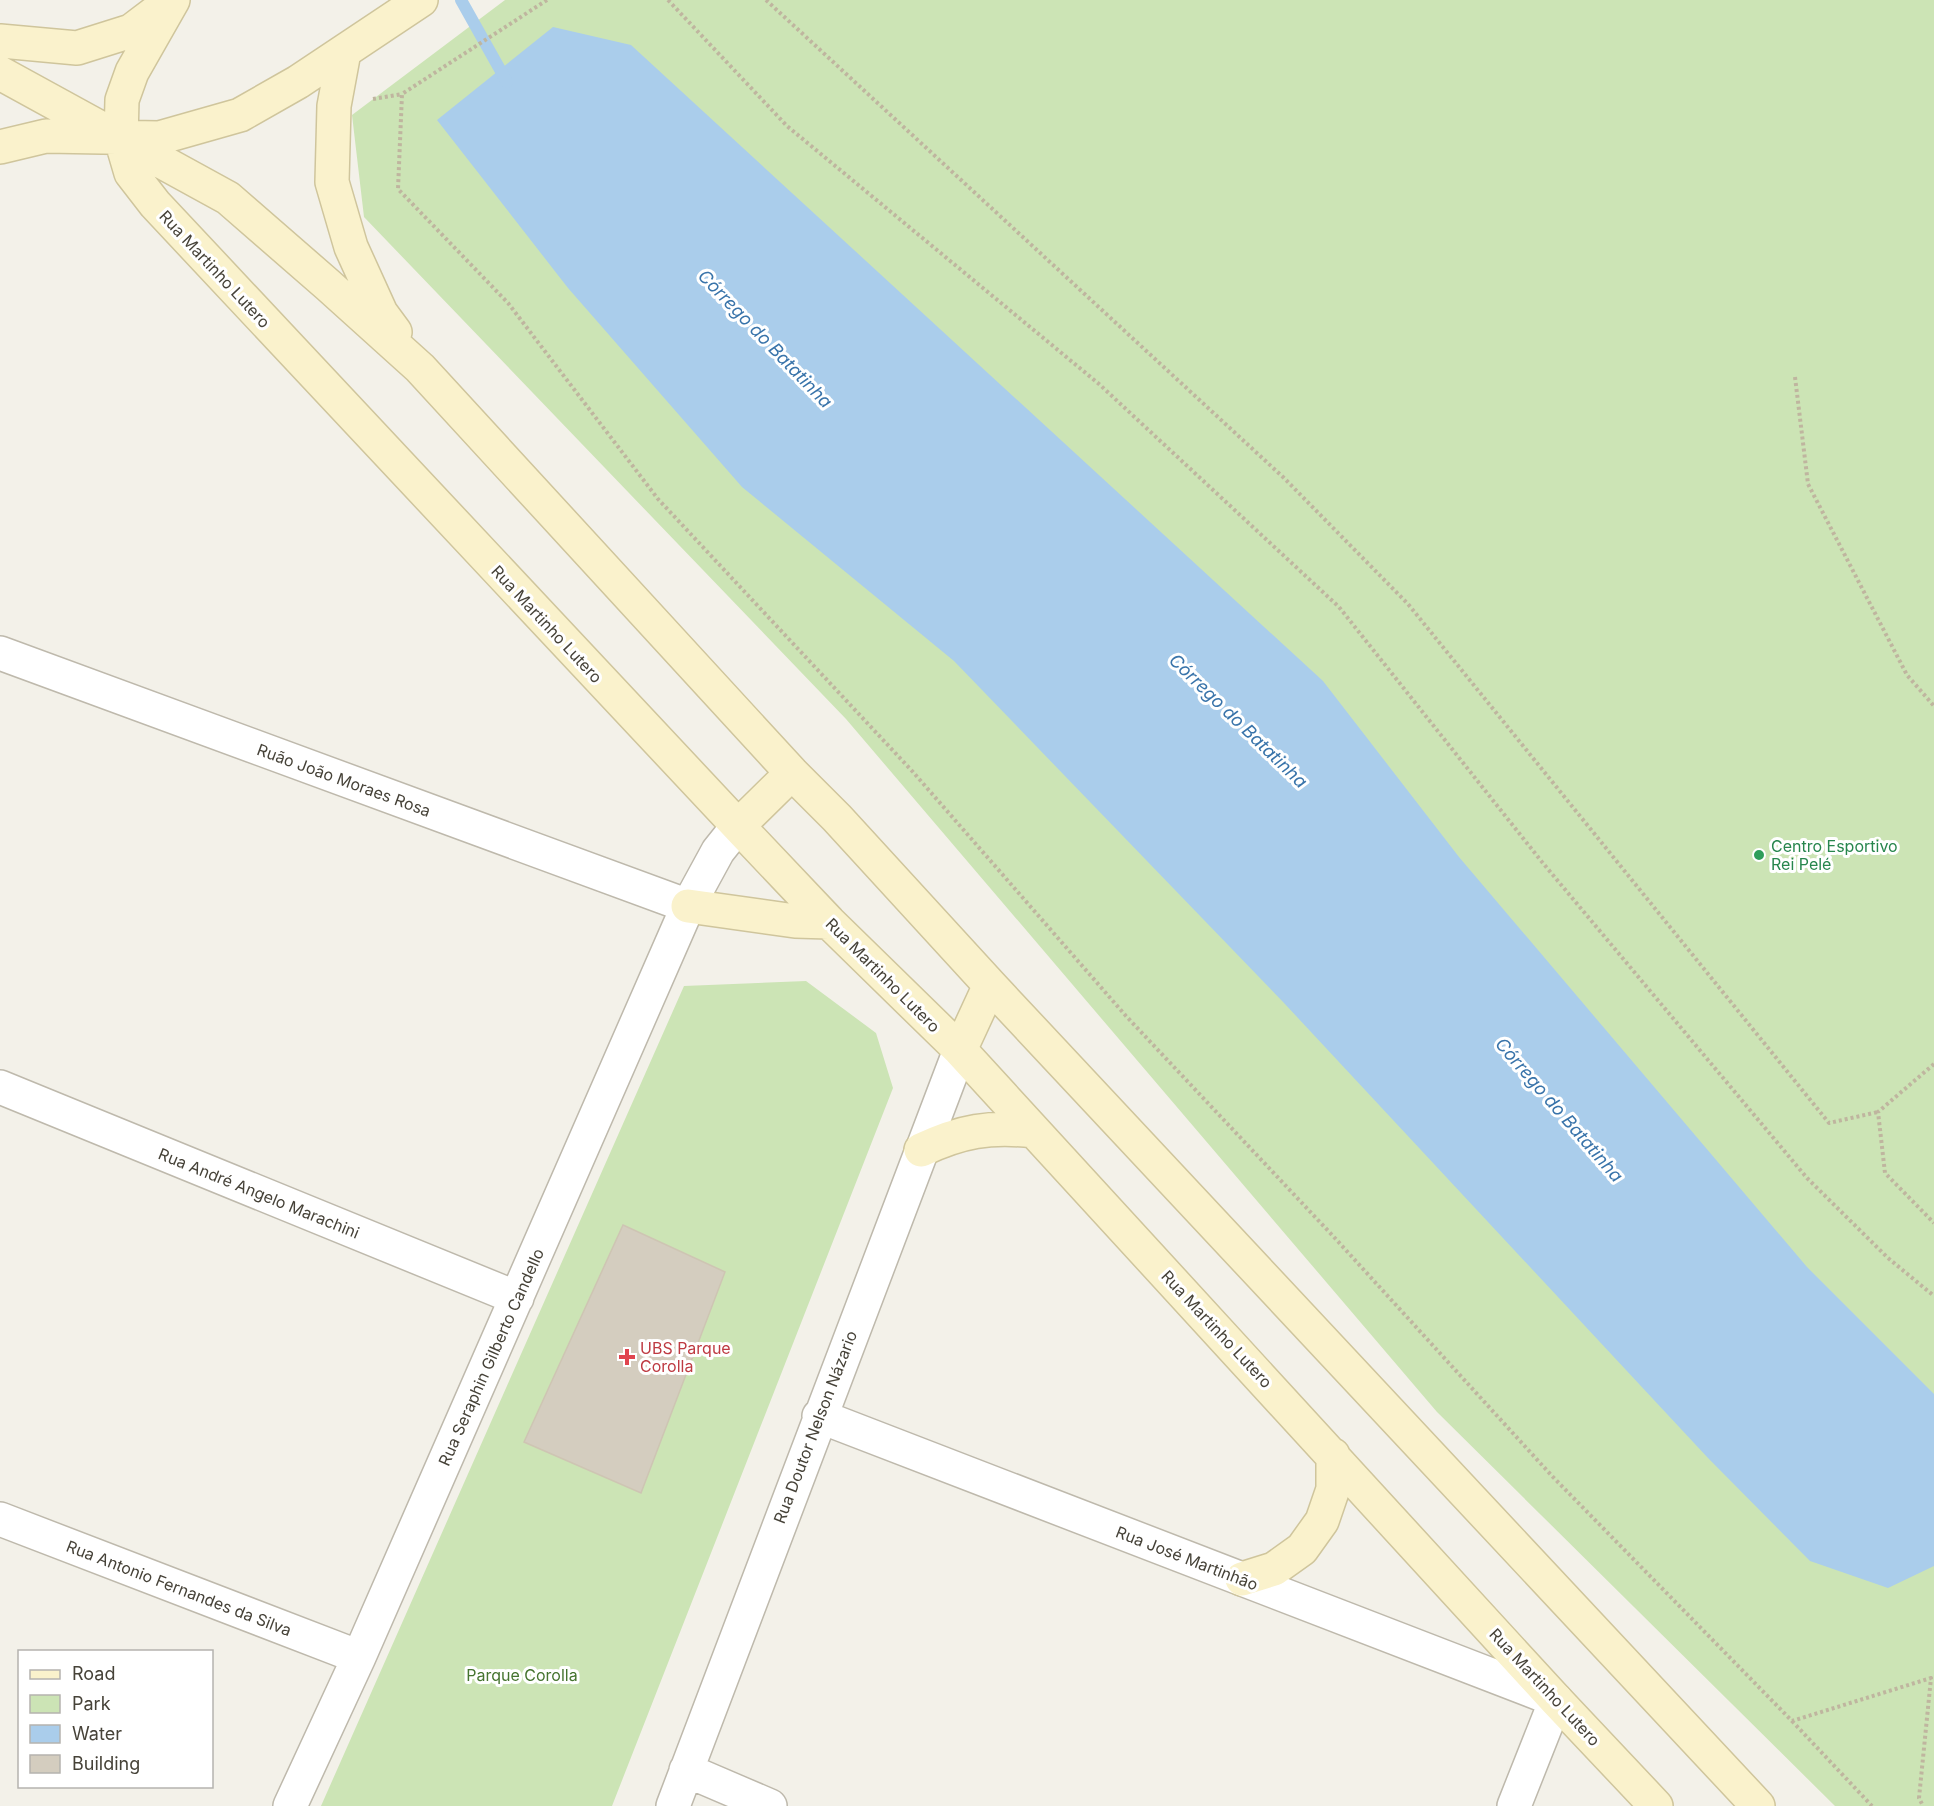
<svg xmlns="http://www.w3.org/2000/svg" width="1934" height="1806" font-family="Inter,sans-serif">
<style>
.green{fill:#cce4b5}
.water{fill:#aacdeb}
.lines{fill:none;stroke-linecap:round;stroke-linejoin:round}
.stream{stroke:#aacdeb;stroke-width:12}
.building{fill:#d4cdbf;stroke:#cec5b3;stroke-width:1.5}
.street-casing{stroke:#beb9ac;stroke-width:36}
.secondary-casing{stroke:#cfc59c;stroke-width:36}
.path{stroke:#bfb59f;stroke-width:4;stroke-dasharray:3 3;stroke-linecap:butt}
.street{stroke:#fff;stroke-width:33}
.secondary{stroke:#faf2cc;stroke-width:33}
.leisure-dot{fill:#2e9e5b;stroke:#fff;stroke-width:2}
.health-dot{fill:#e0444e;stroke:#fff;stroke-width:2}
.labels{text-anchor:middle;stroke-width:6;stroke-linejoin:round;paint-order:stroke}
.street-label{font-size:16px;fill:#464238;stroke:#fff}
.leisure-label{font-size:16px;fill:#27864d;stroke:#fff;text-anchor:start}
.health-label{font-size:16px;fill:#be3a42;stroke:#fff;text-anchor:start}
.park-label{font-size:16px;fill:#45742f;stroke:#fff}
.water-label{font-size:18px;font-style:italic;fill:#3974aa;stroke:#fff}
</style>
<rect width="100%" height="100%" fill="#f3f1e9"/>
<path class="green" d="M 505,0 L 1934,0 L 1934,1806 L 1835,1806 L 1437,1412 L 846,719 L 364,217 L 352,115 Z
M 806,981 L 876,1033 L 893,1088 L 612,1806 L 321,1806 L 684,986 Z"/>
<path class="water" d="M 553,27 L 631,45 L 1323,681 L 1459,857 L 1807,1267 L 1934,1394 L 1934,1566 L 1888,1588 L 1810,1561 L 1708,1458 L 1284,1003 L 954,661 L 742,487 L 568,288 L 437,120 Z"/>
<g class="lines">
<path class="stream" d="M 461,0 L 507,82"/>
</g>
<path class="building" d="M 623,1225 L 725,1272 L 641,1493 L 524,1442 Z"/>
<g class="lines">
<defs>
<path id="street" d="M 0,653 L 688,906
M 0,1087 L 517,1298
M 819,1416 L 1556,1700 L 1514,1806
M 0,1519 L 359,1657
M 686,1770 L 770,1806
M 290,1806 L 359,1657 L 688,906 L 718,851 L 738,826
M 673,1806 L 960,1050"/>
<path id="secondary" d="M 173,0 L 132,72 L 122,100 L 121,139 L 131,173 L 155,204 L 738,826 L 829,922 L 960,1050 L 1556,1700 L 1656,1806
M 0,41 L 77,48 L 131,31 L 164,6
M 344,52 L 334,106 L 332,182 L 351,247 L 381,313 L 395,332
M 0,73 L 228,198 L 328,285 L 420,368 L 792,773 L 837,818 L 990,985 L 1758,1806
M 0,147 L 46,136 L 159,138 L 240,115 L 298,82 L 421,0
M 738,826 L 792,773
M 688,906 L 795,921 L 829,922
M 960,1050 L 990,985
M 921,1150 C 961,1131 990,1126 1034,1131
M 1242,1579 L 1274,1569 L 1302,1549 L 1322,1521 L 1333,1489 L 1333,1455"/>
</defs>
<use href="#street" class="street-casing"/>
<use href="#secondary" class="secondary-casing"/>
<path class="path" d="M 547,0 L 402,94 L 398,189 L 508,303 L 658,499 L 913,772 L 1126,1016 L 1333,1236 L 1552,1476 L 1792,1721 L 1931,1678 L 1919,1798 L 1923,1806
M 668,0 L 787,126 L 1099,384 L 1339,607 L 1542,862 L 1807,1178 L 1888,1258 L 1934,1296
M 766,0 L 1284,478 L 1408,604 L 1829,1123 L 1878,1112
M 373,99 L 402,94
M 1795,377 L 1808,484 L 1907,675 L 1934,706
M 1934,1064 L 1878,1112 L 1885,1173 L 1934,1223
M 1792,1721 L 1872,1806"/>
<use href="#street" class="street"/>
<use href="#secondary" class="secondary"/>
</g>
<circle class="leisure-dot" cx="1759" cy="855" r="6"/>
<path class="health-dot" d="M624 1348h6v6h6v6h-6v6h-6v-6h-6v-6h6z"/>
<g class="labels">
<g class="street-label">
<text transform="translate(215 269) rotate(47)" y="6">Rua Martinho Lutero</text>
<text transform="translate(547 624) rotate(47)" y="6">Rua Martinho Lutero</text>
<text transform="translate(344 780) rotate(20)" y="6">Ruão João Moraes Rosa</text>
<text transform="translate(883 975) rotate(45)" y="6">Rua Martinho Lutero</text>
<text transform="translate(259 1193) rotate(22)" y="6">Rua André Angelo Marachini</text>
<text transform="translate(1217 1329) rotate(47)" y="6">Rua Martinho Lutero</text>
<text transform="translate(491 1357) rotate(-66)" y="6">Rua Seraphin Gilberto Candello</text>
<text transform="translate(815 1427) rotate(-69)" y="6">Rua Doutor Nelson Názario</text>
<text transform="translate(1187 1558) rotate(21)" y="6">Rua José Martinhão</text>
<text transform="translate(179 1588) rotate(21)" y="6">Rua Antonio Fernandes da Silva</text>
<text transform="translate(1545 1687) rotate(47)" y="6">Rua Martinho Lutero</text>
</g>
<g class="leisure-label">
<text x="1771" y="852">Centro Esportivo<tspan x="1771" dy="18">Rei Pelé</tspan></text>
</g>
<g class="health-label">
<text x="640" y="1354">UBS Parque<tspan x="640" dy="18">Corolla</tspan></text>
</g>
<g class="park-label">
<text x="522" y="1681">Parque Corolla</text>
</g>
<g class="water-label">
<text transform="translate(765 339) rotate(46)" y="6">Córrego do Batatinha</text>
<text transform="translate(1238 721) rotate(44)" y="6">Córrego do Batatinha</text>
<text transform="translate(1559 1110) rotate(49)" y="6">Córrego do Batatinha</text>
</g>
</g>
<rect x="18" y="1650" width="195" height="138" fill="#ffffff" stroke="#b5b3af" stroke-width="1.5"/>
<rect x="30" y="1670" width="30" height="9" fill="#faf2cc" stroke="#b5b3af" stroke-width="1.5"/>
<text x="72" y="1680" font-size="18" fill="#464238">Road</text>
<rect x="30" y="1695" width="30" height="18" fill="#cce4b5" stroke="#b5b3af" stroke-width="1.5"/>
<text x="72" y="1710" font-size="18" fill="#464238">Park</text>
<rect x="30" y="1725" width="30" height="18" fill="#aacdeb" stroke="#b5b3af" stroke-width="1.5"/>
<text x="72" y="1740" font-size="18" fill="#464238">Water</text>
<rect x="30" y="1755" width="30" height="18" fill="#d4cdbf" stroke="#b5b3af" stroke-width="1.5"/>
<text x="72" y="1770" font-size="18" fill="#464238">Building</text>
</svg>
